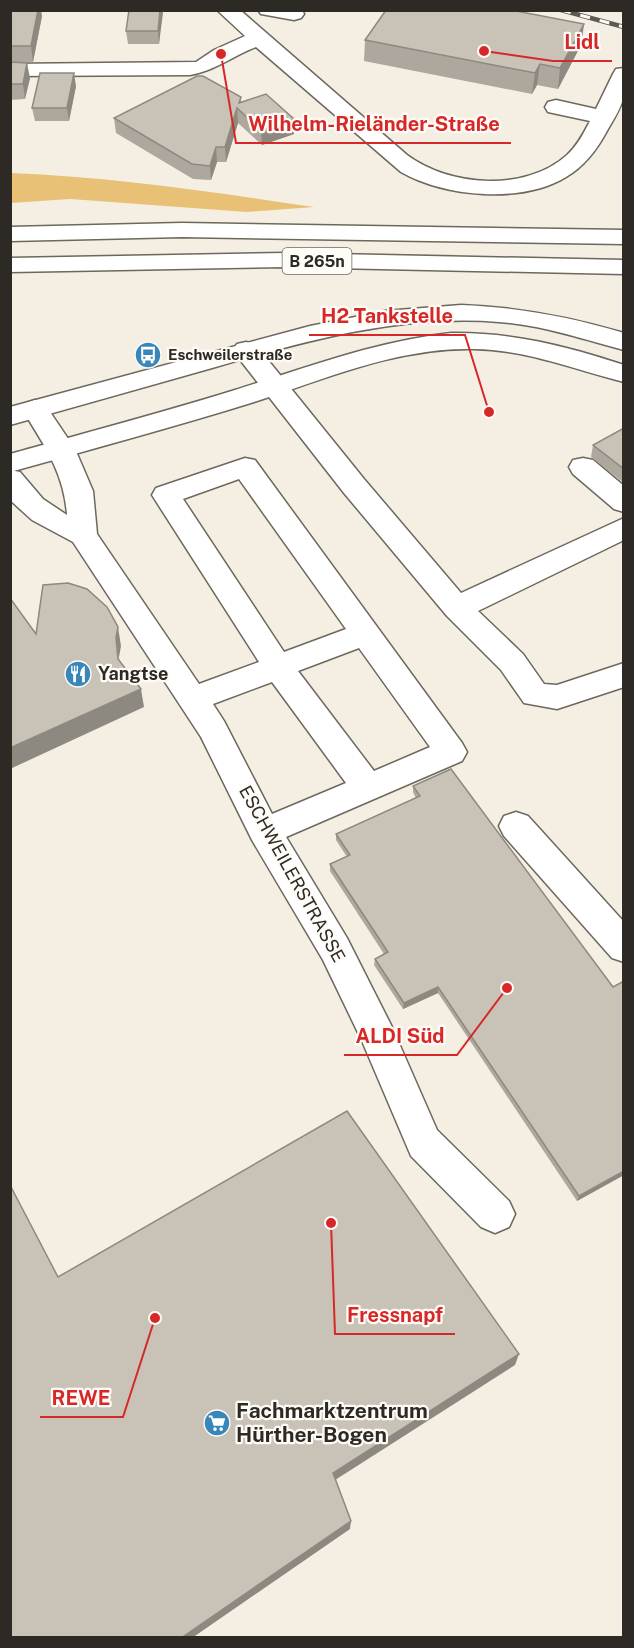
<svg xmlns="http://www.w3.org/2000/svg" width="634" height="1648" font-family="'Public Sans',sans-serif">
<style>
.green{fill:#e9c176}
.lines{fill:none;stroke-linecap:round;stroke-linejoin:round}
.minor-casing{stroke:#6d675d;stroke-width:3}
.major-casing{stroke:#6d675d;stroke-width:3}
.minor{fill:#fff;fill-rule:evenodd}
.major{fill:#fff;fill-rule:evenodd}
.rail-casing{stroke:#5d5a54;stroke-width:4.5}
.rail{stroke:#fffcf8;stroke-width:3;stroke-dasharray:10;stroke-linecap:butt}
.wall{fill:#ada79d}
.shaded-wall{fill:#8d8880}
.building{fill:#c9c2b7;stroke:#8d8880;stroke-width:1.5}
.labels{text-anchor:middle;stroke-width:4.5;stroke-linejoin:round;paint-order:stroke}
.far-poi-label{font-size:15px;font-weight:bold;fill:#2d2a26;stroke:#fffcf8;text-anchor:start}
.shield{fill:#fffcf8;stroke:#6c6965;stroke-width:1.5}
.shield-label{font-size:16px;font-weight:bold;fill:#2d2a26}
.poi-label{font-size:18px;font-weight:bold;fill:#2d2a26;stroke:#fffcf8;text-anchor:start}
.street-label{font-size:18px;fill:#2d2a26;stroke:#fffcf8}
.near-poi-label{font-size:21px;font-weight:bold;fill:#2d2a26;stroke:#fffcf8;text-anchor:start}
.leader{fill:none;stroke:#d62828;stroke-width:2}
.callout-dot{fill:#d62828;stroke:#fffcf8;stroke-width:2}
.callout-label{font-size:20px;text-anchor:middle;font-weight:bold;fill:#d62828;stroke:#fffcf8;stroke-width:4.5;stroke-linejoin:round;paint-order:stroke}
</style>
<rect width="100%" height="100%" fill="#f5efe3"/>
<path class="green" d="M 11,173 C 112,177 213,192 314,207 L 247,212 L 70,199 L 11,203 Z"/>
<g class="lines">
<defs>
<path id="minor" d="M 217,10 L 240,10 L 407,155 C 450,187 526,192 567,155 C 577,146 584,133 590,121 L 548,112 L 545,107 L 548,102 L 556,100 L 596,109 L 613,74 L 616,69 L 624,68 C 624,77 625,87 624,95 C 622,106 614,119 608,129 C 598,148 585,166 566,177 C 522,204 445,197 401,172 L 256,47 C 233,56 214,71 190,75 L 10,76 L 10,64 L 196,62 L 214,50 L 245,36 Z
M 258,10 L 302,10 L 304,14 L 301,18 L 294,20 L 261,14 Z
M 246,342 L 255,344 L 364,479 L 461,593 L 624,518 L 624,540 L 478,611 L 523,654 L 544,684 L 557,685 L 624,663 L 624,687 L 557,709 L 524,703 L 501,670 L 447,616 L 344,493 L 237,356 L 233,350 L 237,344 Z
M 35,400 L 44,403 L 75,449 L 93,491 L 97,534 L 199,684 L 259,662 L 152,495 L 156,488 L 245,458 L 255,460 L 462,743 L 467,752 L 462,761 L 286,837 L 347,938 L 391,1025 L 437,1130 L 509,1201 L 515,1214 L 509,1227 L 495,1233 L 481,1227 L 411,1156 L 362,1041 L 323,960 L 252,840 L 201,737 L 73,542 L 32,520 L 10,500 L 10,470 L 20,472 L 43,499 L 67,515 C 64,472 44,445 22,409 L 26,403 ZM 239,479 L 346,629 L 284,652 L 183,499 ZM 359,648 L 430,747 L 374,771 L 298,671 ZM 272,682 L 346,783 L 272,814 L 224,721 L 213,704 Z
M 583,458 L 593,460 L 624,486 L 624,512 L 614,509 L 573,474 L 569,467 L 573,460 Z
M 516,812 L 528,816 L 624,922 L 624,962 L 612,958 L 504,836 L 499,826 L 504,816 Z"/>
<path id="major" d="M 182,223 L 624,230 L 624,244 L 182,237 L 10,241 L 10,227 Z
M 285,253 L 624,260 L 624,274 L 285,267 L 10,272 L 10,258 Z
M 461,305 C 517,307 570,317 624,333 L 624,350 C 582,339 542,325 499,322 C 402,314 305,341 212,368 C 145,387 78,406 10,425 L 10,407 L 310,326 L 385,311 Z
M 451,333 C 511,332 567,346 624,365 L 624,382 C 573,369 527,350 474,349 C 398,347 325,379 254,402 C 174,427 92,449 10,472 L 10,454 C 85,433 161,413 235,390 C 306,368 376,341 451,333 Z"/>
</defs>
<use href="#minor" class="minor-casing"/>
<use href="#major" class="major-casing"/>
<use href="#minor" class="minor"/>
<use href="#major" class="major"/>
<defs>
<path id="rail" d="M 561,10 L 624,27"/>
</defs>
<use href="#rail" class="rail-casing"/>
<use href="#rail" class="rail"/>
</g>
<path class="wall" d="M 10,10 L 42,16 L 33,62 L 10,62 Z
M 129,10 L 162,10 L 159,44 L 128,44 L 126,31 Z
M 584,24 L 581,45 L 558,89 L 537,85 L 532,94 L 364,61 L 365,40 Z
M 10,62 L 30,78 L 25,99 L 10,100 Z
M 76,86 L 69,121 L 35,121 L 32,108 Z
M 241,97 L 241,102 L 294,134 L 262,145 L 238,123 L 226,162 L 217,162 L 211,180 L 193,179 L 116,133 L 114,118 Z
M 624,427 L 624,483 L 591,457 L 593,445 L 623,428 Z
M 413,786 L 613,987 L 624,981 L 624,1175 L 577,1201 L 438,993 L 403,1009 L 374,965 L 375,959 L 384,954 L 330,871 L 330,864 L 347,857 L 336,840 L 336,834 L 416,798 L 413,792 Z"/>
<path class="shaded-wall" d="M 38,10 L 41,10 L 42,16 L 33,62 L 31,46 Z
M 160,10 L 162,10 L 163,13 L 159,44 L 158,31 Z
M 584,24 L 581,45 L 558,89 L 560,68 Z
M 27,63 L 30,78 L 25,99 L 23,84 Z
M 540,64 L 537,85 L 532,94 L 535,73 Z
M 74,73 L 76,86 L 69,121 L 67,108 Z
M 237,108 L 238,123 L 226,162 L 225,147 Z
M 294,119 L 294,134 L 262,145 L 261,131 Z
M 216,147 L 217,162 L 211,180 L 210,166 Z
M 118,627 L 121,646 L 119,657 L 121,678 L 116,638 Z
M 141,689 L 144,707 L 10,769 L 10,748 Z
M 438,987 L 438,993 L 403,1009 L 404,1003 Z
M 624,1171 L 624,1175 L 577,1201 L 579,1196 Z
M 519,1354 L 515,1365 L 332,1482 L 333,1473 Z
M 351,1521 L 350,1529 L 192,1638 L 181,1638 Z"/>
<path class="building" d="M 10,10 L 38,10 L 31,46 L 10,46 Z
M 129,10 L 160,10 L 158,31 L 126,31 Z
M 386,10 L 511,10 L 584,24 L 560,68 L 540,64 L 535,73 L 365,40 Z
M 10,62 L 27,63 L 23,84 L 10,84 Z
M 40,73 L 74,73 L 67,108 L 32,108 Z
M 197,76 L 203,76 L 241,97 L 239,103 L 266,94 L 294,119 L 261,131 L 237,108 L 225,147 L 216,147 L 210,166 L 192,164 L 114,118 Z
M 624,428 L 624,469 L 593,445 Z
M 68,583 L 87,589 L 107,607 L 118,627 L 116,638 L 118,659 L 141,689 L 10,748 L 10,598 L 36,634 L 43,585 Z
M 451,769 L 613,987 L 624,981 L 624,1171 L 579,1196 L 438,987 L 404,1003 L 375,959 L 388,952 L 330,864 L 350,855 L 336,834 L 420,796 L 413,786 Z
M 347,1111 L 519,1354 L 333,1473 L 351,1521 L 181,1638 L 10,1638 L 10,1185 L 58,1277 Z"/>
<defs>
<symbol id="bus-disc" viewBox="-11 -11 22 22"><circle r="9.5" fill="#3987ba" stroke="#fffcf8"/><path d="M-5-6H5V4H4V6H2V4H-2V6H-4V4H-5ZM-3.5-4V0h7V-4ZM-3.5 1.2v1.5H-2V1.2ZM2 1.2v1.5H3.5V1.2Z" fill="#fff"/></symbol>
<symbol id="restaurant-disc" viewBox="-11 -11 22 22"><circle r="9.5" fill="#3987ba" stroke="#fffcf8"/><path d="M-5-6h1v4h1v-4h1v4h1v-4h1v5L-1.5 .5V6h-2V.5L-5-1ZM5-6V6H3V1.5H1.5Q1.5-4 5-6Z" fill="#fff"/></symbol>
<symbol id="supermarket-disc" viewBox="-11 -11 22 22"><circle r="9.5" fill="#3987ba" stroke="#fffcf8"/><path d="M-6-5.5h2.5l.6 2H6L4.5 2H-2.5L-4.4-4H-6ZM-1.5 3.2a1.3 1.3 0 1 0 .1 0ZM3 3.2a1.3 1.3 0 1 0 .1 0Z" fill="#fff"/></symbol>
</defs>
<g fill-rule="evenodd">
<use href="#bus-disc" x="133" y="340" width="30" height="30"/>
<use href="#restaurant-disc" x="63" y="659" width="30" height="30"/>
<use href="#supermarket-disc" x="202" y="1408" width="30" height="30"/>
</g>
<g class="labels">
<g class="far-poi-label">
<text x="168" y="360">Eschweilerstraße</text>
</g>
<rect class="shield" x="282.5" y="248" width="69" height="26" rx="4.5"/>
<g class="shield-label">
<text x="317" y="267">B 265n</text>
</g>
<g class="poi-label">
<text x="98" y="680">Yangtse</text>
</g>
<g class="street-label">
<text transform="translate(292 874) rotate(61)" y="6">ESCHWEILERSTRASSE</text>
</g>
<g class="near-poi-label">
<text x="236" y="1418">Fachmarktzentrum<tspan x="236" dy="24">Hürther-Bogen</tspan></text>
</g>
</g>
<path class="leader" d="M484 51L553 61H612M221 54L236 143H511M489 412L465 335H309M507 988L457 1055H344M331 1223L335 1334H455M155 1318L123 1417H40"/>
<g class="callout-dot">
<circle cx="484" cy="51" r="6"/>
<circle cx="221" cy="54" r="6"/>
<circle cx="489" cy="412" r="6"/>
<circle cx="507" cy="988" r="6"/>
<circle cx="331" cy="1223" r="6"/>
<circle cx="155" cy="1318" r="6"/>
</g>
<g class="callout-label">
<text x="582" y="49">Lidl</text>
<text x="374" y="131">Wilhelm-Rieländer-Straße</text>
<text x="387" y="323">H2 Tankstelle</text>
<text x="400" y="1043">ALDI Süd</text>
<text x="395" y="1322">Fressnapf</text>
<text x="81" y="1405">REWE</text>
</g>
<rect width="634" height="1648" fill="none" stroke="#2d2a26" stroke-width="24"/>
</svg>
